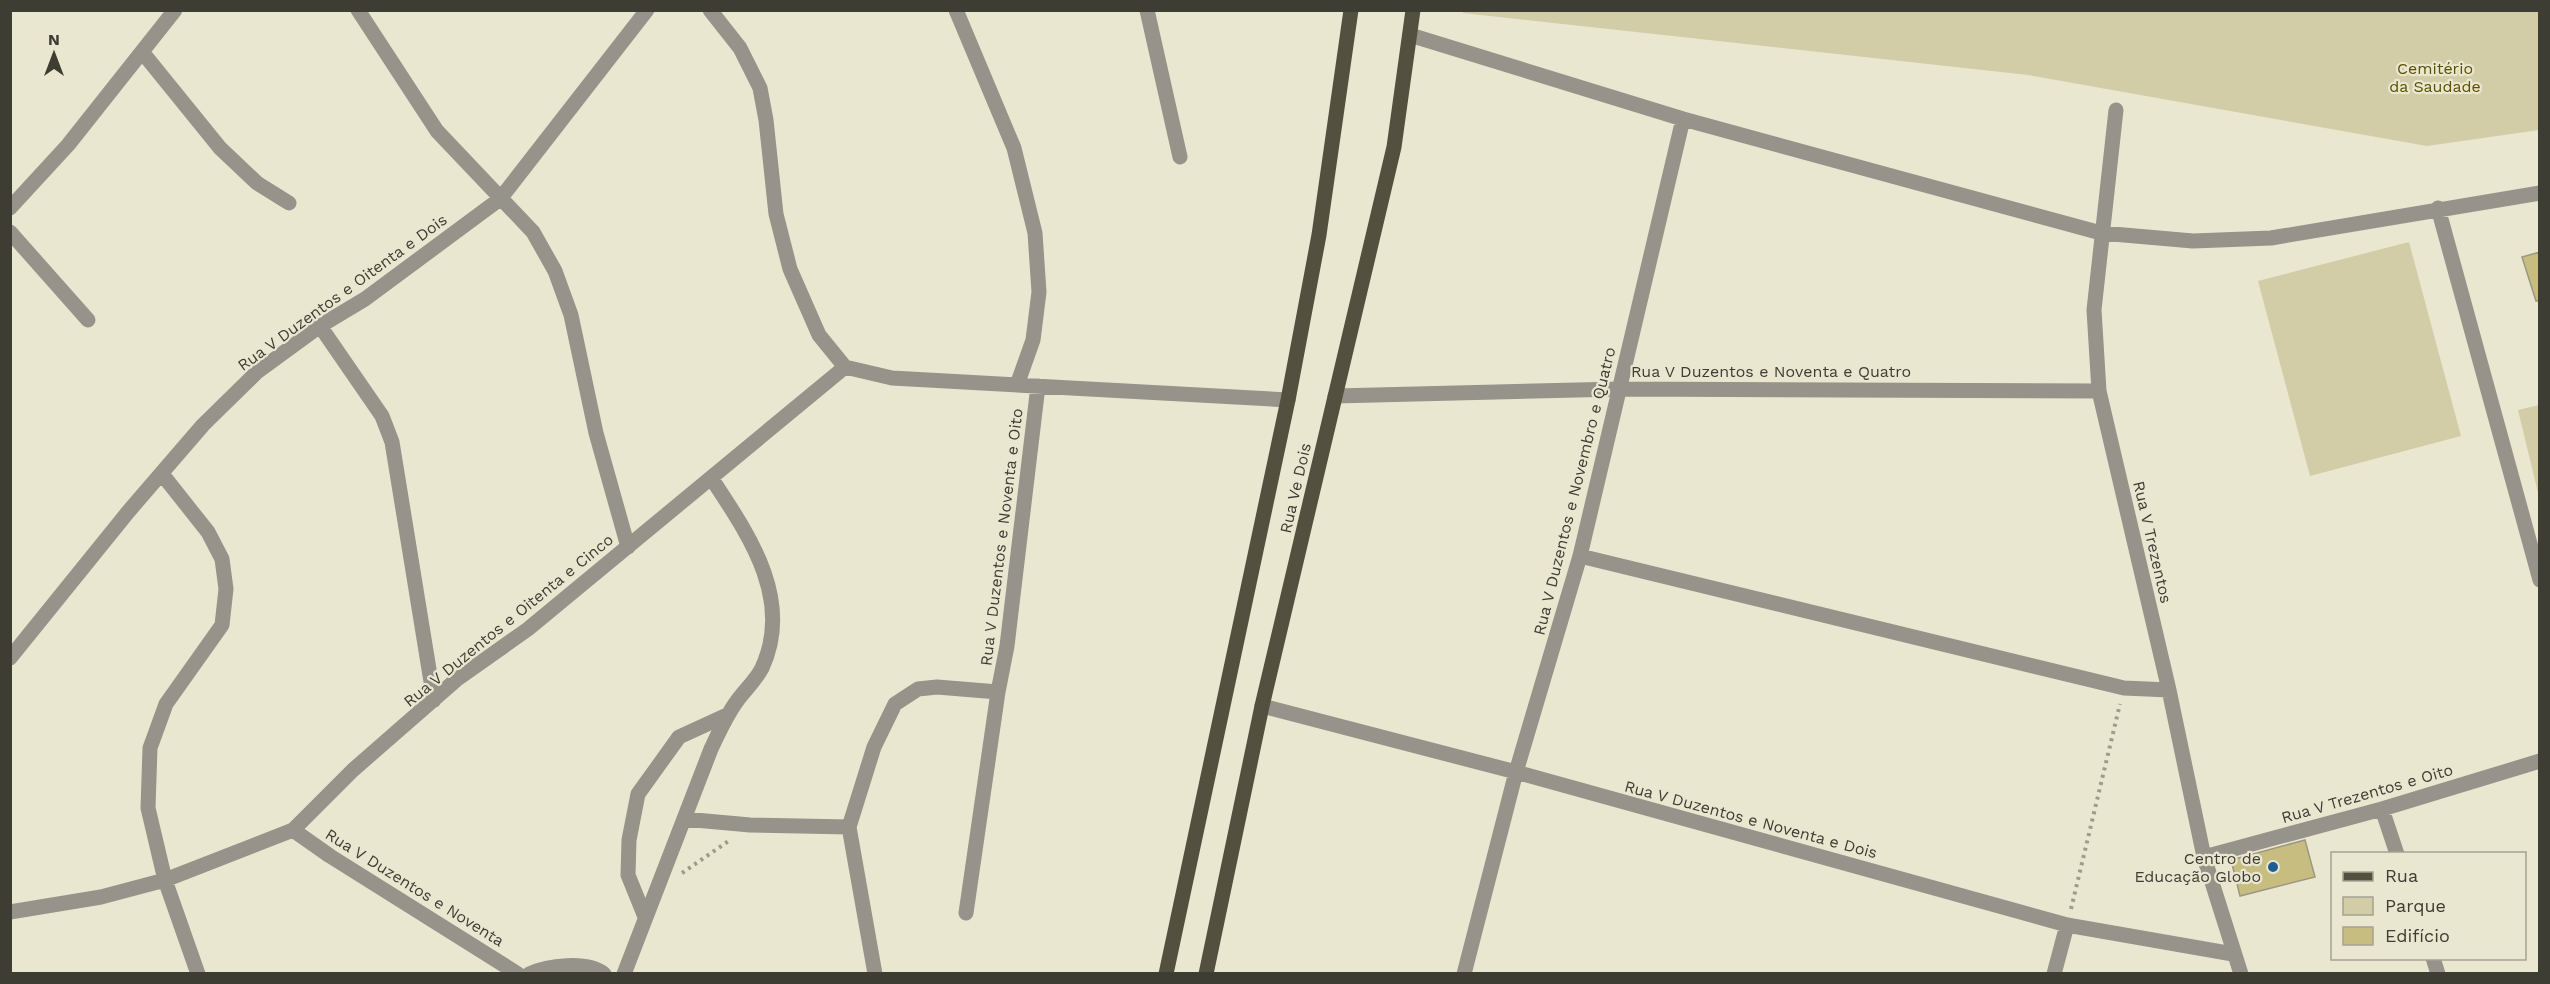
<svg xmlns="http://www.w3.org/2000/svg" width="2550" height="984" font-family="'Work Sans',sans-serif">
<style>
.green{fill:#d2cca7}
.building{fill:#c8bd81;stroke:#9b9782;stroke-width:1.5}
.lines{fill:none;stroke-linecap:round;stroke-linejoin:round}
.path{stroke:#9d9b8a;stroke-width:4;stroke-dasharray:3 4.5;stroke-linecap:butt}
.minor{stroke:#95938a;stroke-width:15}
.major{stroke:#535040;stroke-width:15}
.poi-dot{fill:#205d93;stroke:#eae7d0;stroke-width:2}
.labels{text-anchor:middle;stroke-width:4.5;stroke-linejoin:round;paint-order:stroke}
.park-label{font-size:16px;fill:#5c5002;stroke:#eae7d0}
.street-label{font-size:16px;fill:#3e3d34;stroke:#eae7d0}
.poi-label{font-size:16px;fill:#3e3d34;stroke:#eae7d0;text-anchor:end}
</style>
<rect width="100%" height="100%" fill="#eae7d0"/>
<path class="green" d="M 1463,10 L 2539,11 L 2539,130 L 2427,146 L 2028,75 L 1463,13 Z
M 2409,242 L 2461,436 L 2310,476 L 2258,281 Z
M 2539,405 L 2540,497 L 2539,497 L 2518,410 Z"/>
<path class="building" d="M 2540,252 L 2540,301 L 2536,301 L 2522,257 Z
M 2305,840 L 2315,877 L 2240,896 L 2231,860 Z"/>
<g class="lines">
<path class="path" d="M 682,873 L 730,840
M 2071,909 L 2120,704"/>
<path class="minor" d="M 358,10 L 437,131 L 533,232 L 555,271 L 571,315 L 596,433 L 628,547
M 710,10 L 740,48 L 760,88 L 766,120 L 776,214 L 790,269 L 819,335 L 845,367
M 956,10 L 1014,148 L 1035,233 L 1039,292 L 1033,340 L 1017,385
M 1147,10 L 1180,157
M 1410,35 L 1683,119 L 2101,233 L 2193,241 L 2271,238 L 2540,193
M 143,53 L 220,148 L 257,183 L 289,203
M 2116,110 L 2094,310 L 2099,391 L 2169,690 L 2204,857 L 2241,974
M 10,208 L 68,145 L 175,10
M 2438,208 L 2540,580
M 10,232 L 88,320
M 320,326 L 382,416 L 392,442 L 434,700
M 845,367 L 892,378 L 1288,400
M 1335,396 L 1620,389 L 2099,391
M 162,474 L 208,532 L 222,559 L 226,589 L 222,625 L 166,704 L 150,748 L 148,808 L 165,880 L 198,974
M 1580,556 L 2124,688 L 2169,690
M 10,658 L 128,512 L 203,425 L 257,372 L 320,326 L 365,299 L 500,199 L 647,10
M 1262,706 L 1516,772 L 2067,925 L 2233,954
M 2382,809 L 2397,854
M 684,819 L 750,825 L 849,827
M 293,830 L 330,856 L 518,974
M 2204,857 L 2382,809 L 2540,761
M 10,912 L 101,897 L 165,880 L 293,830 L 353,770 L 456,680 L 528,629 L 845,367
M 966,913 L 998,692
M 645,917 L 628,875 L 629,840 L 638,794 L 679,737 L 727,715
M 2433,958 L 2438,974
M 529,974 C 547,966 587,960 604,974
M 624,974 L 711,749 C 719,732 726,716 737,701 C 745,690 756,680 762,668 C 794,599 748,534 712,479
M 875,974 L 849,827 L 874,747 L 895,704 L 918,689 L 937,687 L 998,692 L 1007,646 L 1038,386
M 1464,974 L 1516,772 L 1580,556 L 1683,119
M 2054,974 L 2067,925"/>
<path class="major" d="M 1166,974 L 1288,400 L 1319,235 L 1351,10
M 1206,974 L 1262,706 L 1394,147 L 1413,10"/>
</g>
<circle class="poi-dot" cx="2273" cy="867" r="6"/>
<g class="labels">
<g class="park-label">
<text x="2435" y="74">Cemitério<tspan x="2435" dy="18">da Saudade</tspan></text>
</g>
<g class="street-label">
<text transform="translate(342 292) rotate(-36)" y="6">Rua V Duzentos e Oitenta e Dois</text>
<text x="1771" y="377">Rua V Duzentos e Noventa e Quatro</text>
<text transform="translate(1295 488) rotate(-77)" y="6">Rua Ve Dois</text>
<text transform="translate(1574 491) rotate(-76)" y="6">Rua V Duzentos e Novembro e Quatro</text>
<text transform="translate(1001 537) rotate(-83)" y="6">Rua V Duzentos e Noventa e Oito</text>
<text transform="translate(2153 542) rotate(77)" y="6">Rua V Trezentos</text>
<text transform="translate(508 620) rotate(-39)" y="6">Rua V Duzentos e Oitenta e Cinco</text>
<text transform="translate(2367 793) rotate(-16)" y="6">Rua V Trezentos e Oito</text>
<text transform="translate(1751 819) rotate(15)" y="6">Rua V Duzentos e Noventa e Dois</text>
<text transform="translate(415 887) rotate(32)" y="6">Rua V Duzentos e Noventa</text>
</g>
<g class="poi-label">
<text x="2261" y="864">Centro de<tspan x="2261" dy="18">Educação Globo</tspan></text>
</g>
</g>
<rect width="2550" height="984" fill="none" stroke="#3e3d34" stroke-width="24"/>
<rect x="2331" y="852" width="195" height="108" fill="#eae7d0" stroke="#a5a392" stroke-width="1.5"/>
<rect x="2343" y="872" width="30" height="9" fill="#535040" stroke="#a5a392" stroke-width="1.5"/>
<text x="2385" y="882" font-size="18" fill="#3e3d34">Rua</text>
<rect x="2343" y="897" width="30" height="18" fill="#d2cca7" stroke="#a5a392" stroke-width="1.5"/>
<text x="2385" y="912" font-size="18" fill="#3e3d34">Parque</text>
<rect x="2343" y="927" width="30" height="18" fill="#c8bd81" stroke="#a5a392" stroke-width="1.5"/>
<text x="2385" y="942" font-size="18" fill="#3e3d34">Edifício</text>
<g transform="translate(54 54)" stroke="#eae7d0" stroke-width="4.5" paint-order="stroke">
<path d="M0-4.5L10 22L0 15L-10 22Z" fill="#3e3d34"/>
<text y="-9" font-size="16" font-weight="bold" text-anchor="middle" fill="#3e3d34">N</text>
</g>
</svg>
